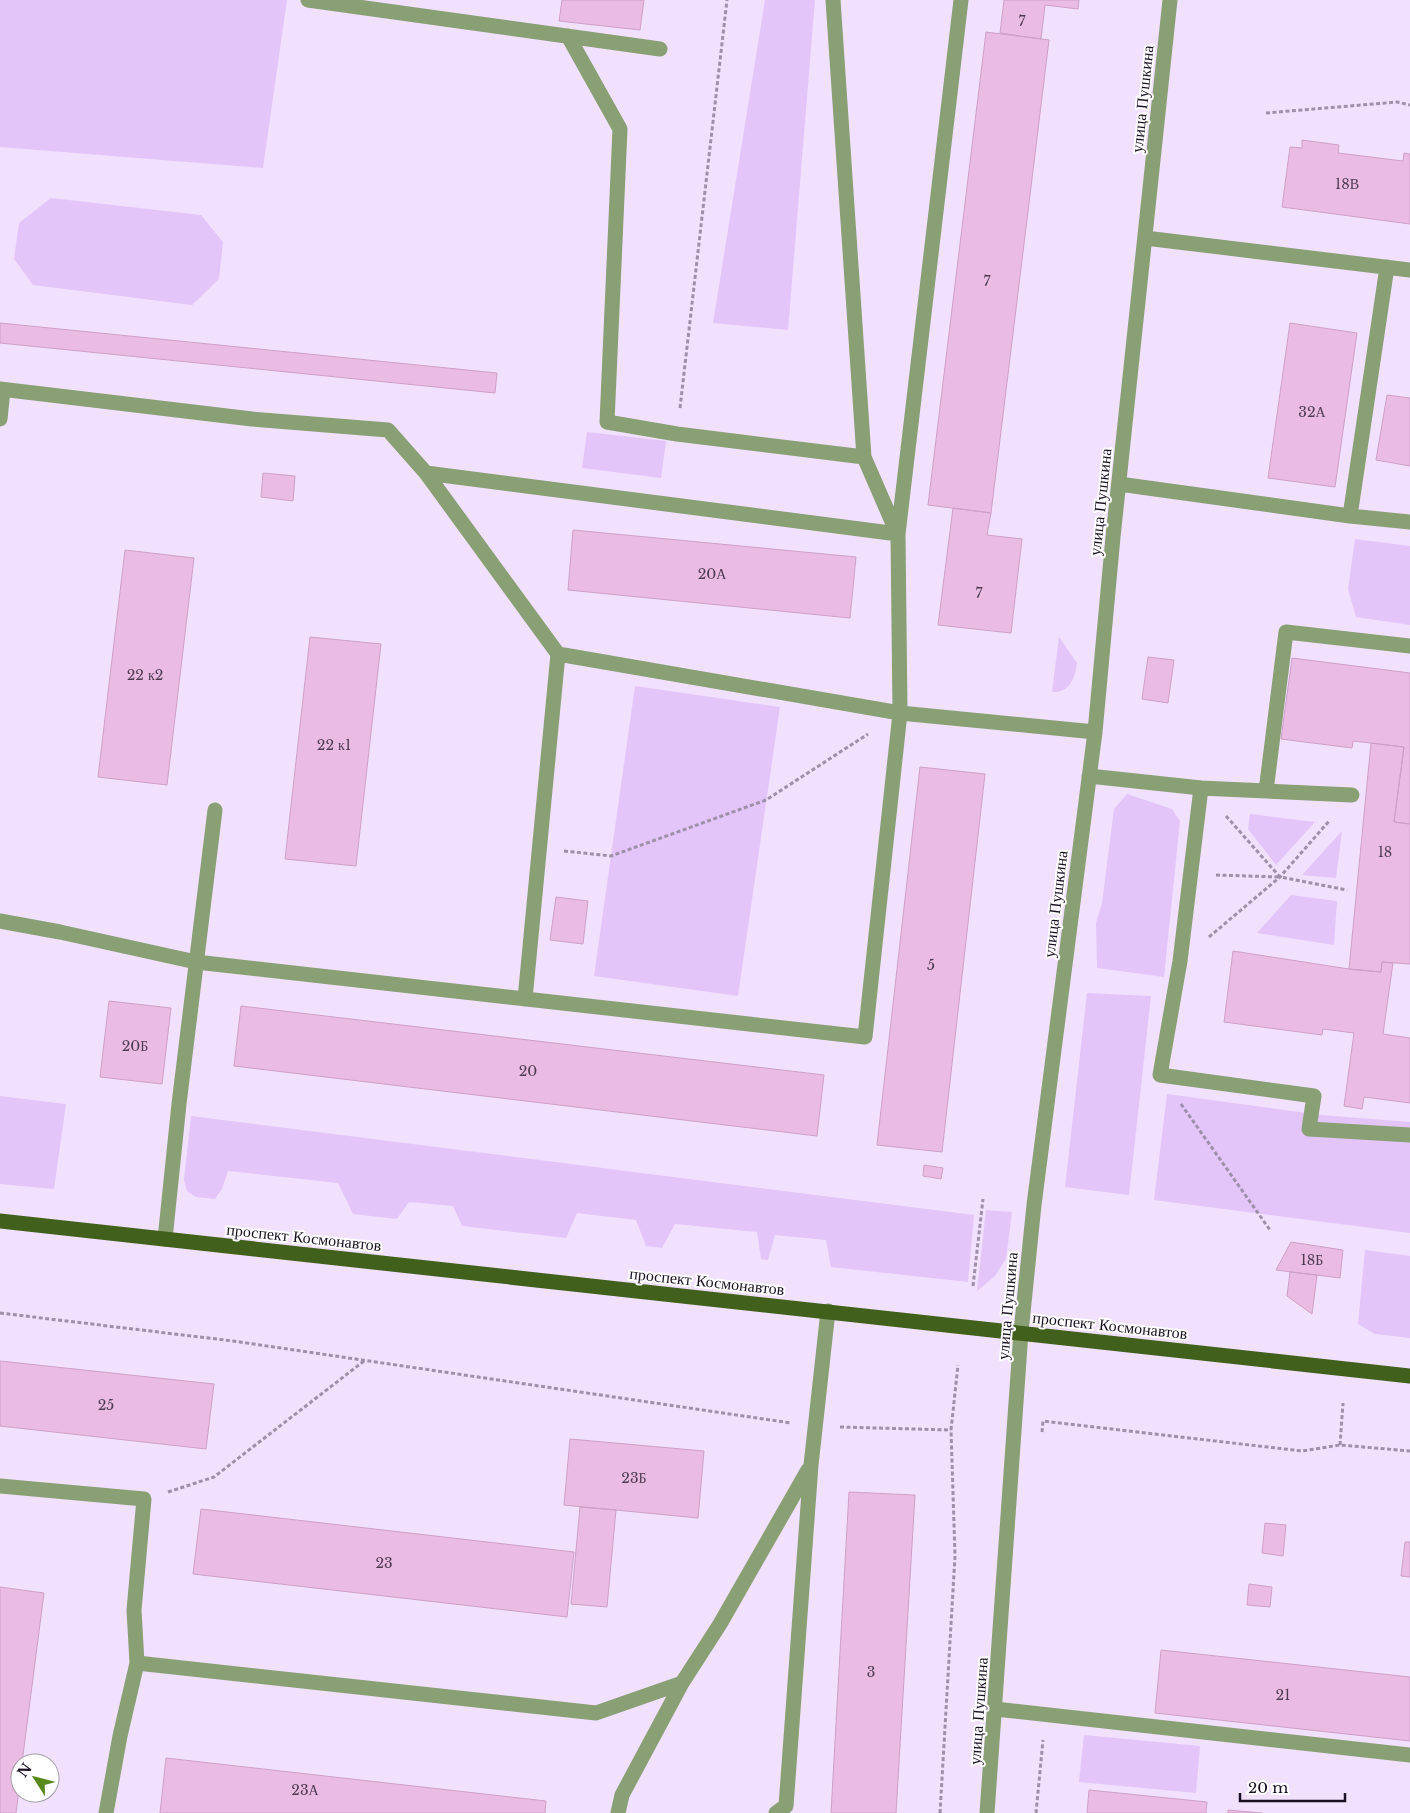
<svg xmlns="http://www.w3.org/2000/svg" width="1410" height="1813" font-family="'Libre Baskerville',serif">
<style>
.green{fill:#e4c5fa}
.building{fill:#eabbe3;stroke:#cea0c7}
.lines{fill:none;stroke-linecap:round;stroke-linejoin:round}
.path{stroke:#9f90aa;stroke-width:3;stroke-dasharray:4 2.5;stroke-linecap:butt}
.minor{stroke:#88a074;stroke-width:15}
.major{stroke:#40601c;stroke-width:15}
.labels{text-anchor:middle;stroke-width:4;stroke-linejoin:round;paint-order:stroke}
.number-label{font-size:14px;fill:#4e3b52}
.street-label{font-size:16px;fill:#1a1021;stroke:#fff}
</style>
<rect width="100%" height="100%" fill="#f2e0ff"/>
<path class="green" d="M 0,0 L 287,0 L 263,168 L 0,147 Z
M 765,0 L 815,0 L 788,330 L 713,323 Z
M 51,198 L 201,215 L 223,242 L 219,279 L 192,305 L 33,285 L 14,259 L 19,223 Z
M 587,432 L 666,441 L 661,478 L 582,468 Z
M 1355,539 L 1410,546 L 1410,625 L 1356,617 L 1348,589 Z
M 1059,637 L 1077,663 C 1075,678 1070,693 1052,692 Z
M 635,686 L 780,707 L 738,996 L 594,976 Z
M 1127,794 L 1172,809 L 1180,821 L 1164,977 L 1097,968 L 1096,923 L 1102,903 L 1114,809 Z
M 1250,814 L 1251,814 L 1315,822 L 1276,865 L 1248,829 Z
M 1342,831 L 1336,878 L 1302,875 Z
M 1291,895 L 1337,901 L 1334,945 L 1257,933 Z
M 1087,993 L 1151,996 L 1129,1195 L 1065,1187 Z
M 1167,1094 L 1321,1115 L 1410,1122 L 1410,1233 L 1154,1200 Z
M 0,1096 L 66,1104 L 54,1189 L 0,1184 Z
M 191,1116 L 974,1215 L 968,1282 L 831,1267 L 826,1240 L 775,1235 L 768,1260 L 761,1259 L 757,1232 L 675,1224 L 662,1248 L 646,1246 L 636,1220 L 577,1213 L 566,1238 L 462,1226 L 453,1206 L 409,1202 L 397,1219 L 353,1214 L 338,1183 L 228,1171 L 222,1189 L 215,1199 L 196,1197 L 187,1191 L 184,1180 Z
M 986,1210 L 1012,1212 L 1006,1259 L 995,1276 L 977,1291 Z
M 1365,1250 L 1410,1256 L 1410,1338 L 1375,1334 L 1358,1324 Z
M 1084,1735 L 1200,1746 L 1196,1793 L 1079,1782 Z"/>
<path class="building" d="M 562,0 L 644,0 L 640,30 L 559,21 Z
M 1004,0 L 1079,0 L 1078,9 L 1045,5 L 1041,39 L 1000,33 Z
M 986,32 L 1049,40 L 991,513 L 928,505 Z
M 1302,140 L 1339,145 L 1338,153 L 1403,161 L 1404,153 L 1410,154 L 1410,224 L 1282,207 L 1290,147 L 1302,148 Z
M 0,323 L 497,373 L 495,393 L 0,343 Z
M 1290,323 L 1357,333 L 1335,487 L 1268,478 Z
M 1387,395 L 1410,398 L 1410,466 L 1376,460 Z
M 263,473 L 295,476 L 293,501 L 261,497 Z
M 953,508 L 991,513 L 987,535 L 1022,539 L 1011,633 L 938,625 Z
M 573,530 L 856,557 L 850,618 L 568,590 Z
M 125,550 L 194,558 L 167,785 L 98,777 Z
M 310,637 L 381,644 L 356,866 L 285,859 Z
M 1148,657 L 1174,660 L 1168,703 L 1142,699 Z
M 1292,658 L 1410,673 L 1410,824 L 1394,822 L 1404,747 L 1353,741 L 1352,748 L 1281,739 Z
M 1371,743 L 1404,747 L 1394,822 L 1410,824 L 1410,964 L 1382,962 L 1381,972 L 1349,969 Z
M 920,767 L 985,774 L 942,1152 L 877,1145 Z
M 556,897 L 588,901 L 583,944 L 550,940 Z
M 1233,951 L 1349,969 L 1381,972 L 1382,962 L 1393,963 L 1383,1034 L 1410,1038 L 1410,1103 L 1364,1097 L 1362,1109 L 1344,1106 L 1354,1033 L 1323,1029 L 1322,1035 L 1224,1022 Z
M 109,1001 L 171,1008 L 162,1084 L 100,1077 Z
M 241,1006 L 824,1075 L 817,1136 L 234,1066 Z
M 924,1165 L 943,1168 L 941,1179 L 923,1176 Z
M 1291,1242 L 1343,1250 L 1340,1278 L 1276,1270 Z
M 1290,1272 L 1317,1275 L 1312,1314 L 1287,1296 Z
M 0,1361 L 214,1384 L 206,1449 L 0,1426 Z
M 570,1439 L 704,1451 L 698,1518 L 564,1505 Z
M 849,1492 L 915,1495 L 896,1813 L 831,1813 Z
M 580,1507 L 616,1510 L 607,1607 L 571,1604 Z
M 201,1509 L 574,1552 L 567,1617 L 193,1574 Z
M 1265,1523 L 1286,1525 L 1283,1556 L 1262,1553 Z
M 1405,1542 L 1410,1542 L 1410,1577 L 1401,1576 Z
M 1249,1584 L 1272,1587 L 1270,1607 L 1247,1605 Z
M 0,1587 L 44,1593 L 22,1763 L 20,1763 L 20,1782 L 16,1813 L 0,1813 Z
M 1161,1650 L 1410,1677 L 1410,1741 L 1155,1713 Z
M 166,1758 L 546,1801 L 545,1813 L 160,1813 Z
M 1089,1790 L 1207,1802 L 1206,1813 L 1087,1813 Z
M 1228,1810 L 1262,1813 L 1228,1813 Z"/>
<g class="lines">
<path class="path" d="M 1266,113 L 1397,102 L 1410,105
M 680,408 L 727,0
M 1226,816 L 1280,877 L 1347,890
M 564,851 L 611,856 L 766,800 L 868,734
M 1216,875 L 1279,877
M 1209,937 L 1280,877 L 1330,820
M 1181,1104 L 1270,1230
M 973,1286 L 983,1199
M 0,1313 L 233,1341 L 791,1423
M 840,1427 L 951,1430
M 1042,1432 L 1043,1421 L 1302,1451 L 1340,1445 L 1410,1451
M 1340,1445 L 1343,1403
M 168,1492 L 214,1477 L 364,1361
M 940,1813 L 955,1556 L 951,1430 L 958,1365
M 1036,1813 L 1043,1740"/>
<path class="minor" d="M 308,0 L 660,49
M 833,0 L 864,457 L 897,533
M 568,36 L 620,129 L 607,422 L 677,434 L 864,457
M 1145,238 L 1410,270
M 0,389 L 252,419 L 388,430 L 426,473 L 898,534
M 0,419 L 3,390
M 426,473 L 558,654 L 900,713 L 898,534 L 961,0
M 1119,484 L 1350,516 L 1410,522
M 1350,516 L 1387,267
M 1089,776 L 1201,788 L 1180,961 L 1160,1075 L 1314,1096 L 1309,1129 L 1410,1135
M 1201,788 L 1352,795
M 1266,791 L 1286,632 L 1410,646
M 0,921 L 60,932 L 196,962 L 865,1037 L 900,713 L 1095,732
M 525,999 L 558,654
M 165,1239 L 179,1104 L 215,810
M 0,1486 L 144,1499 L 134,1610 L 137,1663 L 120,1736 L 106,1813
M 137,1663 L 596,1713 L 682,1683
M 995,1709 L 1410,1755
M 618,1813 L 622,1795 L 682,1683 L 720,1624 L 808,1470
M 776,1813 L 786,1806 L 811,1465 L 828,1311
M 987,1813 L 1021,1332 L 1034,1205 L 1095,732 L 1113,537 L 1170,0"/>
<path class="major" d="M 0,1221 L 1410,1376"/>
</g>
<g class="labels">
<g class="number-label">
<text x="1022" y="26">7</text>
<text x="1347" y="189">18В</text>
<text x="987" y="286">7</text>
<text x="1312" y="417">32А</text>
<text x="712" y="579">20А</text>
<text x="979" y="598">7</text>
<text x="145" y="680">22 к2</text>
<text x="334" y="750">22 к1</text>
<text x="1385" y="857">18</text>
<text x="931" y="970">5</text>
<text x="135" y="1051">20Б</text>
<text x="528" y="1076">20</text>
<text x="1312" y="1265">18Б</text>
<text x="106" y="1410">25</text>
<text x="634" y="1483">23Б</text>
<text x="384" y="1568">23</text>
<text x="871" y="1677">3</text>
<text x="1283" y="1700">21</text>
<text x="305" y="1795">23А</text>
</g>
<g class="street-label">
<text transform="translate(1142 99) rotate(-84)" y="6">улица Пушкина</text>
<text transform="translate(1100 502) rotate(-84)" y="6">улица Пушкина</text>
<text transform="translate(1055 904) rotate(-83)" y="6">улица Пушкина</text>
<text transform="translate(304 1237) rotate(6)" y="6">проспект Космонавтов</text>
<text transform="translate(707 1281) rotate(6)" y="6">проспект Космонавтов</text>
<text transform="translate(1007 1306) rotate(-85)" y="6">улица Пушкина</text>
<text transform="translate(1110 1325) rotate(6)" y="6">проспект Космонавтов</text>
<text transform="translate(978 1711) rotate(-86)" y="6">улица Пушкина</text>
</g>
</g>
<g transform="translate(35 1778) rotate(306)"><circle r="24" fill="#ffffff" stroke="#a39fa6"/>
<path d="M0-4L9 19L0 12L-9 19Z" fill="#59881c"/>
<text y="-8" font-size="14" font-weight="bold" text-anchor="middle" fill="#1a1021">N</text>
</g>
<path d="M1240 1793v8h105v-8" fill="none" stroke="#1a1021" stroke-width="2.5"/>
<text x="1248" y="1793" font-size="15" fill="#1a1021" stroke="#ffffff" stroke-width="4" paint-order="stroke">20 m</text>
</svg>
